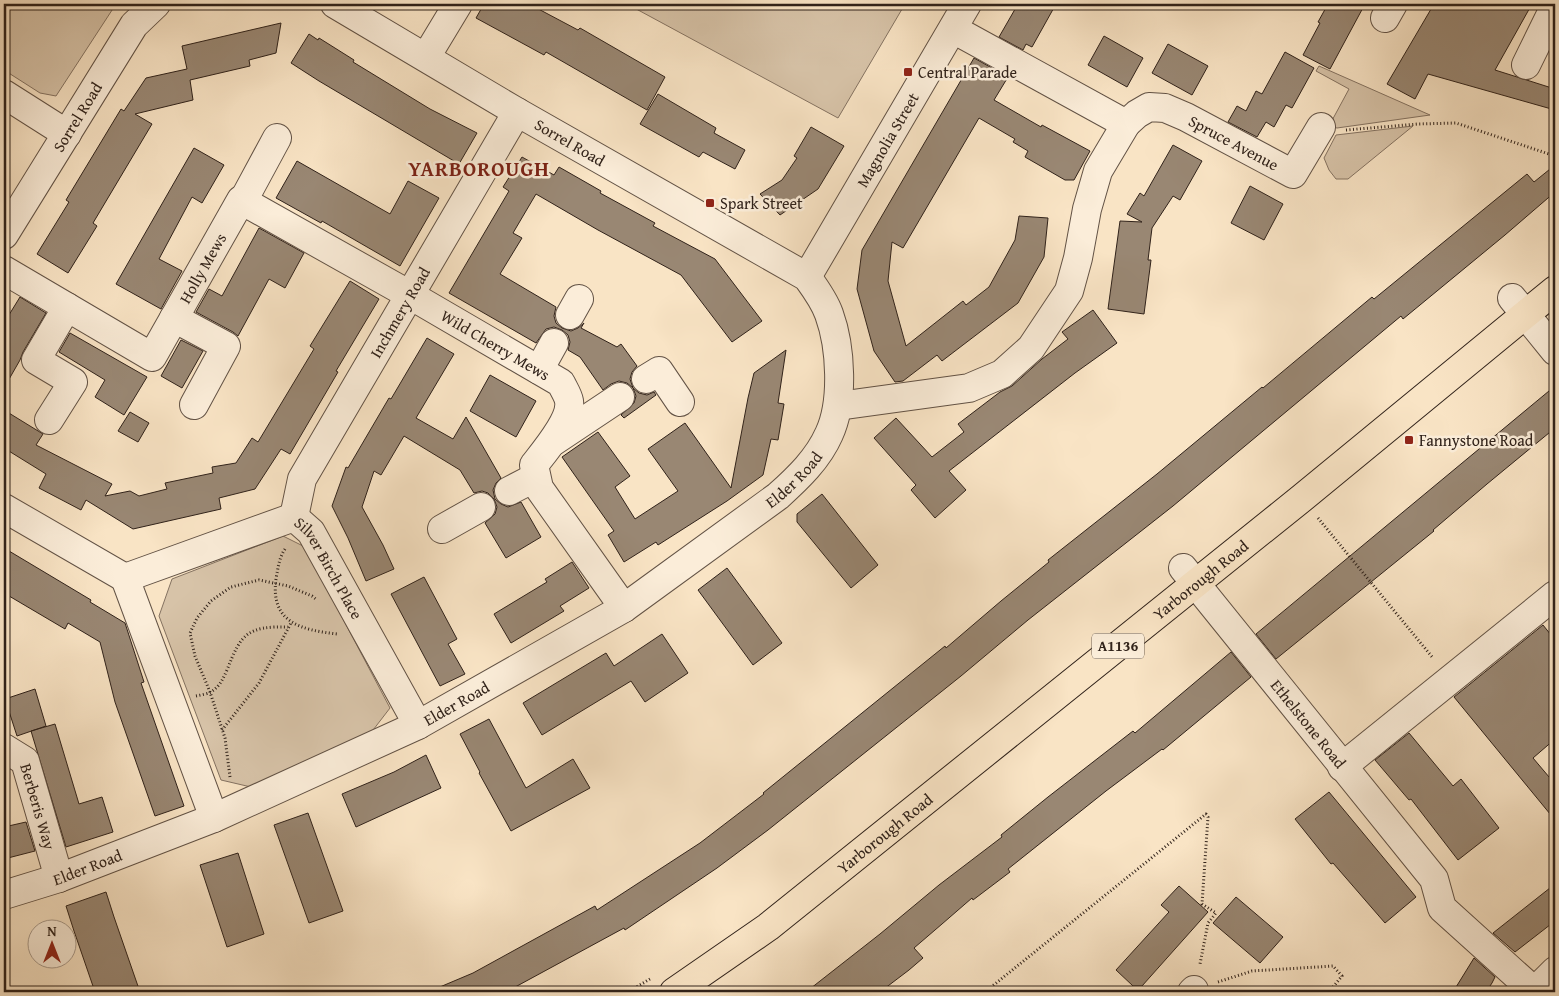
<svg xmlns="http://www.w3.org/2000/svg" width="1559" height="996" font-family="'Gentium Book Plus',serif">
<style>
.green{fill:#d7c3a8;stroke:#847261}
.building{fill:#998773;stroke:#30221a}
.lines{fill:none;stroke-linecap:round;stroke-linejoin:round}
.minor-casing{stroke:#625245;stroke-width:30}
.major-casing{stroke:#30221a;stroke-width:30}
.path{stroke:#30221a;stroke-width:3;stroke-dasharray:1 2.5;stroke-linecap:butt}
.minor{stroke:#fbedd9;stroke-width:28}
.major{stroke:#f9e4c5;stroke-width:28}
.poi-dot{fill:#8f2418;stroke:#fbedd9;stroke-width:2}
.labels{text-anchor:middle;stroke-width:5;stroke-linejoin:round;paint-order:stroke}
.shield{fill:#fbedd9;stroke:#6d5f53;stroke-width:1}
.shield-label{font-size:15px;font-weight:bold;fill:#30221a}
.poi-label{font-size:16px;fill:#30221a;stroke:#fbedd9;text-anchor:start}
.street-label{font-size:16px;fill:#30221a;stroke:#fbedd9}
.district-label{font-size:21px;font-weight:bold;letter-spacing:1px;fill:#7a1f14;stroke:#fbedd9}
</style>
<rect width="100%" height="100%" fill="#f9e4c5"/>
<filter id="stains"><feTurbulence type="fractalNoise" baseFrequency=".004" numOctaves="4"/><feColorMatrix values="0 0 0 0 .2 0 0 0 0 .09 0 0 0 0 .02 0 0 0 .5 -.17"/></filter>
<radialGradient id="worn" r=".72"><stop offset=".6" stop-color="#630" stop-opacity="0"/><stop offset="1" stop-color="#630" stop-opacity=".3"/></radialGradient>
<path class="green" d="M 4,4 L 116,4 L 56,96 L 40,93 L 4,70 Z
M 627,4 L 905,4 L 838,118 Z
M 1319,66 L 1430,115 L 1337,128 L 1329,126 L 1349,89 L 1316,71 Z
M 1413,126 L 1348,179 L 1336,179 L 1329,170 L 1324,158 L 1336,135 Z
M 283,536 L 305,547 L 390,708 L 370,734 L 251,787 L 221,780 L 159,616 L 172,579 Z"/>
<path class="building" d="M 484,4 L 529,4 L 578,30 L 580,28 L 665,77 L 647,110 L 546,52 L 544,55 L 476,18 Z
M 1018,4 L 1056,4 L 1032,47 L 1026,44 L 1023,50 L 999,37 Z
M 1328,4 L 1365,4 L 1330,69 L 1303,55 L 1320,23 L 1318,22 Z
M 1434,4 L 1532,4 L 1495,70 L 1555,89 L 1555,110 L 1428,74 L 1415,99 L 1387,84 Z
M 281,23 L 276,53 L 249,60 L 250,66 L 190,80 L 193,100 L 135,114 L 152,124 L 93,223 L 97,226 L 68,273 L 37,254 L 69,202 L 66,200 L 121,109 L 124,111 L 146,78 L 187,69 L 182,46 Z
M 309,34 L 318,40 L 319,38 L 354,60 L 353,62 L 430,109 L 477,133 L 459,164 L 319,81 L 291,63 Z
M 1104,36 L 1143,58 L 1127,87 L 1088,65 Z
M 1168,44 L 1208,66 L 1192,95 L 1152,73 Z
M 1285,52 L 1314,68 L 1292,108 L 1286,105 L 1274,127 L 1266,122 L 1257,137 L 1228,122 L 1237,106 L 1246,111 L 1256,91 L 1262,94 Z
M 974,58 L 1008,77 L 994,100 L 1041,127 L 1042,125 L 1090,151 L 1074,180 L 1065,180 L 1025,157 L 1028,151 L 1013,142 L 1015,139 L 979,118 L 903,248 L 892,242 L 888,281 L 906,346 L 963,301 L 966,305 L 989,287 L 1015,240 L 1019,216 L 1048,218 L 1044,257 L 1018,303 L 942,361 L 937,355 L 903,381 L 895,382 L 874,351 L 857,289 L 862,250 Z
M 658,94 L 716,128 L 714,133 L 745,150 L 735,169 L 703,152 L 699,157 L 640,124 Z
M 811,127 L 844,146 L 818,189 L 780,215 L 760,194 L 782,180 L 797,158 L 794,156 Z
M 1173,145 L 1202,161 L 1180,200 L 1173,196 L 1152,228 L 1148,260 L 1151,260 L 1144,314 L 1108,309 L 1120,221 L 1142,222 L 1127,214 L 1140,193 L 1144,196 Z
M 194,148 L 224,165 L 202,203 L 192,197 L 159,259 L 182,271 L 161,309 L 116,284 Z
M 522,157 L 554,175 L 559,167 L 601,191 L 600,193 L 655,223 L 653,226 L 715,259 L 762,321 L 732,342 L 681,275 L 598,230 L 536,194 L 513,233 L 522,238 L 500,274 L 556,307 L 554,316 L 556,323 L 562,328 L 571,331 L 578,328 L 584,323 L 581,328 L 617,347 L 621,344 L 637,366 L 632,372 L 630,379 L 633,388 L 639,393 L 647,395 L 654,392 L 656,395 L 624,418 L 621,415 L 634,403 L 636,396 L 633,388 L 627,383 L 619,381 L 611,384 L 603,390 L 580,357 L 568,350 L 570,342 L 568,335 L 562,330 L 554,327 L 546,329 L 536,343 L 449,293 L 509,191 L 503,187 Z
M 297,161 L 390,214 L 408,181 L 439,198 L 400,266 L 322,221 L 321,223 L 276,198 Z
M 1555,165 L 1555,192 L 1505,235 L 1403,319 L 1401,316 L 1173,506 L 1028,620 L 961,676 L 768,830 L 717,868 L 625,930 L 624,928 L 506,992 L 428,992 L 473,973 L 595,906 L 597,910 L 700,843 L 764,794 L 763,793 L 945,646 L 946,648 L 1001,601 L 1049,562 L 1048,560 L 1157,474 L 1262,387 L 1263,388 L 1372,297 L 1374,299 L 1527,174 L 1534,182 Z
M 1250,186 L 1283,204 L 1264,240 L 1231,223 Z
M 259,228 L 304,253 L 285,288 L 269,279 L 238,336 L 233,332 L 196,312 L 209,289 L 222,296 Z
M 350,281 L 379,299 L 336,371 L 338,372 L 290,454 L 281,449 L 255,489 L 219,498 L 221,509 L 133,529 L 86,500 L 81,510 L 39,488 L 46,474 L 4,448 L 4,410 L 43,434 L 36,445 L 112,484 L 105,496 L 130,491 L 139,496 L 167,489 L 165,483 L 213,473 L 212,467 L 236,463 L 252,438 L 258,442 L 314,349 L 310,346 Z
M 20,297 L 46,313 L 23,352 L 20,360 L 4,388 L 4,323 Z
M 1093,310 L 1117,343 L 1075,373 L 949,471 L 966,490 L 935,518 L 911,490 L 916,485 L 874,438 L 896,418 L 932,457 L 964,432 L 958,424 L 1000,392 L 1012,386 L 1042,359 L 1068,339 L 1062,332 Z
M 70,333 L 147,377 L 124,415 L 95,397 L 105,380 L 59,352 Z
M 427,338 L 454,354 L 416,418 L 453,439 L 466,417 L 501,478 L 496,483 L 493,490 L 495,499 L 501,504 L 508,507 L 521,502 L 541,537 L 506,558 L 485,523 L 495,514 L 497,507 L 494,499 L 488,493 L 482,491 L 474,493 L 460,470 L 404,436 L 381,475 L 374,471 L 362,507 L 383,545 L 394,569 L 366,581 L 348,538 L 332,506 L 346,467 L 348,468 L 389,398 L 391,399 Z
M 181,340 L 203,351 L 182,388 L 161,376 Z
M 786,350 L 778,403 L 784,404 L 778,440 L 771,439 L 763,475 L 727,501 L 658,545 L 656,542 L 624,562 L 608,535 L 614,531 L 562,457 L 598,432 L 630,476 L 615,487 L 635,519 L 678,491 L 648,449 L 685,423 L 731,488 L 748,398 L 754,373 Z
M 490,375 L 536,401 L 516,437 L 470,411 Z
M 1555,386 L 1555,428 L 1487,484 L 1433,530 L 1434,531 L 1276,659 L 1256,634 Z
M 130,412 L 149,423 L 138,442 L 118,431 Z
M 822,494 L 878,565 L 851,588 L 797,522 L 797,514 Z
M 4,548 L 91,600 L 90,602 L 125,623 L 144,682 L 141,683 L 184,806 L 155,816 L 115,702 L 100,642 L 68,623 L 65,629 L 4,593 Z
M 572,562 L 589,588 L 560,606 L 564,611 L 511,643 L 494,614 L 547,582 L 545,579 Z
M 727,568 L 782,643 L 753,665 L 698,590 Z
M 424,577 L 457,639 L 448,644 L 465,674 L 440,686 L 391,594 Z
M 1543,625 L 1555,640 L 1555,739 L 1533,758 L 1555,784 L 1555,820 L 1454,697 Z
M 662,634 L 688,673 L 645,702 L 631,681 L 542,735 L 523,703 L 606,653 L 614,666 Z
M 1231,652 L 1251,677 L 1163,750 L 1162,749 L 1106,791 L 1008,869 L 1010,872 L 973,900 L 972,898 L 942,924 L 914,948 L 923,958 L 909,970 L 880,992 L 806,992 L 880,934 L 939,885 L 1002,837 L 1001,835 L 1048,797 L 1133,731 L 1135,733 Z
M 35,689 L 46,726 L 17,736 L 5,699 Z
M 489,719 L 526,788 L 573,759 L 590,788 L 511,831 L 479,773 L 480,772 L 460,734 Z
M 55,724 L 79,804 L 102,797 L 113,832 L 66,847 L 31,731 Z
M 1409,733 L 1453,786 L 1461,779 L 1499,828 L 1458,860 L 1411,799 L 1409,800 L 1375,760 Z
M 426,755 L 441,788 L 356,827 L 342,794 L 394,772 Z
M 1329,792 L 1416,897 L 1385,923 L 1333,863 L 1331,864 L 1295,819 Z
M 308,813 L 343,911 L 309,923 L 274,825 Z
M 26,822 L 35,851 L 4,859 L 4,827 Z
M 238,853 L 264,934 L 227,947 L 200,865 Z
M 1555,884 L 1555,921 L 1515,952 L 1493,933 Z
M 1179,886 L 1208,912 L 1142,986 L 1133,986 L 1116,970 L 1169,912 L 1161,905 Z
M 106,892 L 114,917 L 140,992 L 95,992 L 74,931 L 66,906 Z
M 1236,897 L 1283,937 L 1260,963 L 1213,923 Z
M 1474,958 L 1495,977 L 1492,983 L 1486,992 L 1453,992 Z"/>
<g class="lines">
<defs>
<g id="minor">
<path d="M 1385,18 L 1393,4"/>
<path id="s1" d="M 953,29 L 1126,124 L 1137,114 L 1149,107 L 1165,108 L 1186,117 L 1293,174 L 1321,127"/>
<path d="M 426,57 L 458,4"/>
<path d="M 1526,65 L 1555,6"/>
<path d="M 4,94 L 67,134"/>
<path d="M 243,201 L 277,138"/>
<path id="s2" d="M 4,235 L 134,25 L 156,4"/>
<path id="s3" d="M 4,270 L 152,357 L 241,200 L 410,295 L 561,383 C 563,388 568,395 569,401 C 572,419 545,451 534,465 L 539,488 L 624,608"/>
<path id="s4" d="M 807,277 L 967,4"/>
<path d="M 1512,298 L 1555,351"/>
<path d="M 570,315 L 579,299"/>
<path d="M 174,318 L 226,346 L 194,405"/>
<path d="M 539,370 L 554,343"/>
<path d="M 646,379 L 659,371 L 680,402"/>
<path d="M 838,406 L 969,388 L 1002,374 L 1031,348 L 1069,291 L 1078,258 L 1087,209 L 1098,171 L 1126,124"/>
<path d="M 49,420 L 73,382 L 36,360 L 67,307"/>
<path d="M 554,441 L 620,397"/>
<path d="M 509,491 L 536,477"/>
<path d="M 4,508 L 125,578"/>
<path id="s5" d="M 294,517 L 302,479 L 517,112"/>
<path d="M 442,529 L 481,507"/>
<path id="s6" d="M 1183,568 L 1434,879 L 1442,908 L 1535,992"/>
<path id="s7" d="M 4,748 L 25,761 L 59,878"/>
<path d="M 1342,767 L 1555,595"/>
<path id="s8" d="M 214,818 L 125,578 L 294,517 L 311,532 L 418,725"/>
<path id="s9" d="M 4,895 L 59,878 L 214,818 L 418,725 L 624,608 L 778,496 C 798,478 818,459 829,434 C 844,402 841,347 829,314 C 824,300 815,288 807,277 L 517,112 L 335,4"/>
<path d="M 1192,992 L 1194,990"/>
<path d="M 1534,992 L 1555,971"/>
</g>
<g id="major">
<path id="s10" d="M 674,992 L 768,927 L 1302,498 L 1555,290"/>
</g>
</defs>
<use href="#minor" class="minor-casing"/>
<use href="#major" class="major-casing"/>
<path class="path" d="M 1346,130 L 1418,124 L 1456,123 L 1555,156
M 1318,518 L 1433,658
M 285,549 C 279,558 278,568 276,579 C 270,623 302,630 337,634
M 196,696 C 201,695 207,694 211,692 C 220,686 223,679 227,670 C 241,634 247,626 288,627
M 222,730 L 259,683 L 291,623
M 230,777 L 225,738 L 210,692 L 195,656 L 190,633 L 197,618 L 211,601 L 231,587 L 259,580 L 288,586 L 312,596 L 317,600
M 1218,982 L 1252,971 L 1333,966 L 1342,976 L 1329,992
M 628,992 L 650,979
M 985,992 L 1206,814 L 1208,817 L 1202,904 L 1216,913 L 1208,923 L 1200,964"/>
<use href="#minor" class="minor"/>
<use href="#major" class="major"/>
</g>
<g class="poi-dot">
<rect x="903" y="67" width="10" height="10" rx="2.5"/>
<rect x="705" y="198" width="10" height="10" rx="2.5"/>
<rect x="1404" y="435" width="10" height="10" rx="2.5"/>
</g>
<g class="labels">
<rect class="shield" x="1092" y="633.5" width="52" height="25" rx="4"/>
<g class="shield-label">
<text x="1118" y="651">A1136</text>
</g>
<g class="poi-label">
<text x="918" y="78">Central Parade</text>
<text x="720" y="209">Spark Street</text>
<text x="1419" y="446">Fannystone Road</text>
</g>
<g class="street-label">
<text dy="6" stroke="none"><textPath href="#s2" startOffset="139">Sorrel Road</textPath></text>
<text dy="6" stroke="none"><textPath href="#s4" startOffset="159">Magnolia Street</textPath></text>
<text transform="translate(570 142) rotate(30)" y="6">Sorrel Road</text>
<text dy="6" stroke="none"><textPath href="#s1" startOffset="319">Spruce Avenue</textPath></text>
<text dy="6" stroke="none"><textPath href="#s3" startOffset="274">Holly Mews</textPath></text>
<text dy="6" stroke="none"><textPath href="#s5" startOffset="232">Inchmery Road</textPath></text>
<text dy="6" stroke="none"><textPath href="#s3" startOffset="645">Wild Cherry Mews</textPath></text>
<text dy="6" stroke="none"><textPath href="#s9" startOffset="898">Elder Road</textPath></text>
<text dy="6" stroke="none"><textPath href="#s8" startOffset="498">Silver Birch Place</textPath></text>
<text dy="6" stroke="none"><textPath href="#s10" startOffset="669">Yarborough Road</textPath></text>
<text dy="6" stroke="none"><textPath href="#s9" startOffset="492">Elder Road</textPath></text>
<text dy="6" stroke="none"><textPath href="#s6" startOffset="200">Ethelstone Road</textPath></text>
<text dy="6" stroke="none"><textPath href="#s7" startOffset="72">Berberis Way</textPath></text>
<text dy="6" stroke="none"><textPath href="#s10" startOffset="264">Yarborough Road</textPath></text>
<text dy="6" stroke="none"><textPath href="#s9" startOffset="88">Elder Road</textPath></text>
</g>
<g class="district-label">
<text x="479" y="176">YARBOROUGH</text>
</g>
</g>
<rect width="1559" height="996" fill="none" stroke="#f9e4c5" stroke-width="20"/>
<rect x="5" y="5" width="1549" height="986" fill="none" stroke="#30221a" stroke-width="2.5"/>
<rect x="10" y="10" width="1539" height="976" fill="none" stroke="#30221a"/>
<g transform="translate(52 944)"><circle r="24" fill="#fbedd9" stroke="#aa9c8d"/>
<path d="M0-4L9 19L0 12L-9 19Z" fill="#8f2418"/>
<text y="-8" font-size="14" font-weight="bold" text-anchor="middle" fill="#30221a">N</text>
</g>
<rect width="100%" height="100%" filter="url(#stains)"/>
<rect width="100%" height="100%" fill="url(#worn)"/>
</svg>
